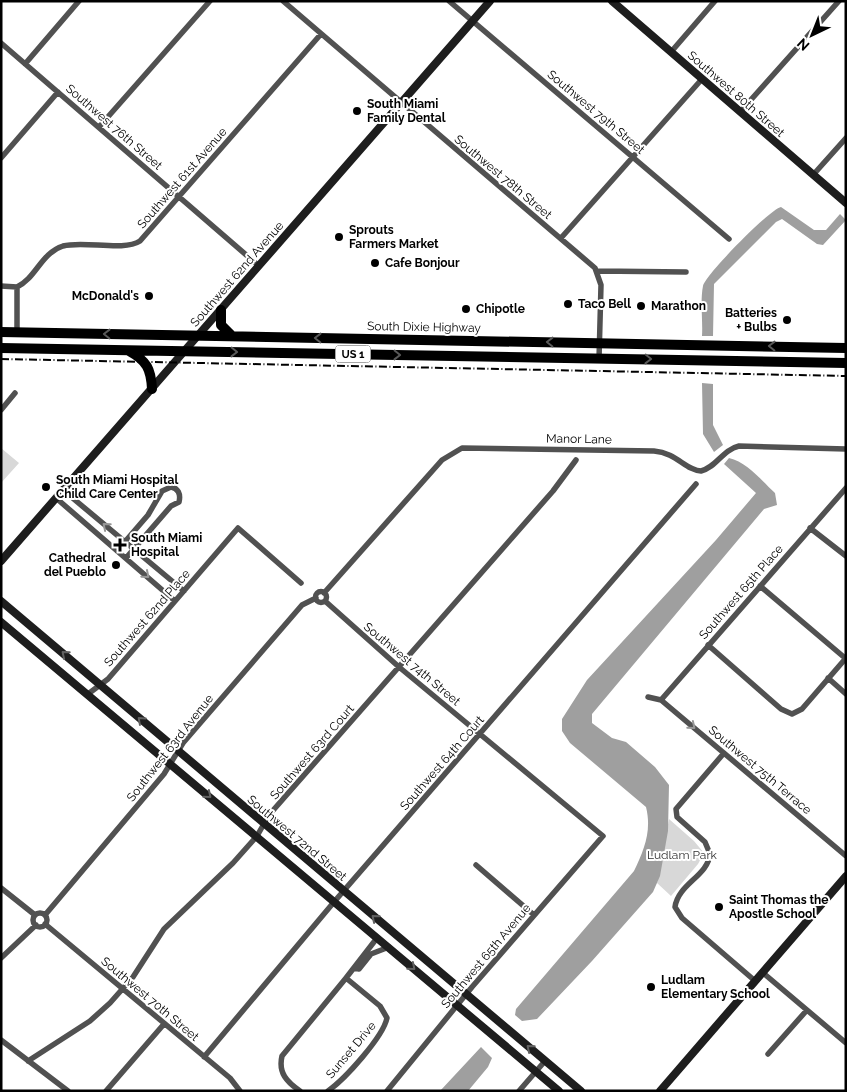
<svg xmlns="http://www.w3.org/2000/svg" width="847" height="1092" font-family="Raleway,sans-serif">
<style>
.green{fill:#d8d8d8}
.water{fill:#9f9f9f}
.lines{fill:none;stroke-linecap:round;stroke-linejoin:round}
.street{stroke:#515151;stroke-width:5.5}
.secondary{stroke:#1e1e1e;stroke-width:8}
.highway{stroke:#000;stroke-width:10}
.rail{stroke:#000;stroke-width:2;stroke-dasharray:8 2.5 1 2.5;stroke-linecap:butt}
.oneway{stroke:#595959}
.oneway2{stroke:#979797}
.oneway3{stroke:#626262}
.poi-dot{fill:#000;stroke:#fff;stroke-width:2}
.labels{text-anchor:middle;stroke-width:4;stroke-linejoin:round;paint-order:stroke}
.shield{fill:#fff;stroke:#4c4c4c;stroke-width:1}
.shield-label{font-size:11px;font-weight:bold;fill:#000}
.street-label{font-size:12px;fill:#000;stroke:#fff}
.poi-label{font-size:12px;font-weight:bold;fill:#000;stroke:#fff;text-anchor:start}
.park-label{font-size:12px;fill:#2f2f2f;stroke:#fff}
</style>
<rect width="100%" height="100%" fill="#fff"/>
<path class="green" d="M 1,448 L 19,463 L 1,483 Z
M 669,819 L 694,841 L 704,853 L 698,864 L 671,896 L 657,883 Z"/>
<path class="water" d="M 781,207 L 814,230 L 826,230 L 840,214 L 846,220 L 823,245 L 817,244 L 782,219 L 776,222 L 714,284 L 713,336 L 702,336 C 703,321 700,301 703,286 C 706,274 770,209 781,207 Z
M 702,383 L 713,384 L 713,425 L 723,445 L 714,452 L 703,434 Z
M 729,458 C 747,462 762,481 775,493 L 777,505 L 764,509 L 592,714 L 592,723 L 612,738 L 626,742 L 655,767 L 669,785 L 668,831 L 660,876 L 653,892 L 592,961 L 537,1019 L 522,1021 L 515,1015 L 516,1009 L 634,871 C 644,850 652,831 646,807 L 570,743 L 562,731 L 562,719 L 587,680 L 716,540 L 756,493 L 724,464 Z
M 481,1047 L 492,1058 L 488,1067 L 468,1091 L 440,1091 Z"/>
<g class="lines">
<path class="street" d="M 283,1 L 595,268 L 601,285 L 599,359
M 449,1 L 729,239
M 1,43 L 259,266
M 671,52 L 715,1
M 25,64 L 79,1
M 740,112 L 839,1
M 99,127 L 210,1
M 1,158 L 58,92
M 813,175 L 846,138
M 561,238 L 702,79
M 597,271 L 686,272
M 1,286 L 17,287
M 17,332 L 17,287 C 36,278 41,253 63,246 C 84,240 123,252 140,241 L 321,34
M 1,410 L 15,393
M 63,490 L 184,591
M 56,498 L 175,601
M 810,528 L 846,556
M 117,551 L 148,515 L 162,491 L 171,487 C 178,488 181,494 179,502 L 171,506 L 126,558
M 760,586 L 845,658
M315.5 597a5.5 5.5 0 1 1 11 0a5.5 5.5 0 1 1-11 0Z
M 324,593 L 442,460 L 462,448 L 654,451 C 677,453 685,470 701,471 C 717,467 722,450 739,446 L 846,449
M 325,601 L 399,667 L 603,836 L 472,987 L 387,1091
M 708,645 L 781,709 L 792,714 L 802,709 L 846,658
M 828,678 L 846,694
M 88,694 L 108,679 L 238,528 L 301,583
M 648,697 L 661,700 L 846,856
M 661,700 L 846,488
M 724,753 L 676,809 L 677,817 L 705,842 L 710,854 C 708,876 678,884 675,907 L 682,918 L 754,980
M 476,865 L 534,915
M 1,888 L 35,915
M33 920a7 7 0 1 1 14 0a7 7 0 1 1-14 0Z
M 45,915 L 164,774 L 183,743 L 302,605 L 316,598
M 45,924 L 230,1078 L 240,1091
M 1,958 L 36,925
M 354,968 L 359,969 L 371,954 L 389,947
M 762,972 L 846,1043
M 346,978 L 377,938
M 1,1040 L 68,1091
M 768,1054 L 807,1010
M 204,1057 L 334,902 L 696,484
M 28,1061 L 90,1021 L 110,1003 L 133,977 L 164,929 L 233,863 L 257,836 L 269,815 L 553,491 L 576,460
M 106,1091 L 164,1024
M 300,1091 C 287,1082 278,1073 282,1056 L 346,978 L 380,1006 L 387,1018 C 383,1037 345,1079 328,1091
M 519,1091 L 545,1061"/>
<path class="secondary" d="M 612,1 L 846,203
M 1,561 L 490,1
M 1,601 L 581,1091
M 1,622 L 559,1091
M 660,1091 L 846,876"/>
<path class="highway" d="M 221,310 L 221,325 L 232,336
M 1,332 L 846,348
M 1,348 L 846,363
M 129,351 C 147,361 151,369 152,389"/>
<path class="rail" d="M 1,359 L 846,376"/>
</g>
<defs><path id="oneway-chevron" d="M-2-3.5L2.5 0L-2 3.5" fill="none" stroke-width="1.6" stroke-linecap="round" stroke-linejoin="round" transform="scale(1.25)"/></defs>
<g class="oneway">
<use href="#oneway-chevron" transform="translate(107 334) rotate(-179)"/>
<use href="#oneway-chevron" transform="translate(318 338) rotate(-179)"/>
<use href="#oneway-chevron" transform="translate(550 342) rotate(-179)"/>
<use href="#oneway-chevron" transform="translate(772 346) rotate(-179)"/>
<use href="#oneway-chevron" transform="translate(234 352) rotate(1)"/>
<use href="#oneway-chevron" transform="translate(397 355) rotate(1)"/>
<use href="#oneway-chevron" transform="translate(648 359) rotate(1)"/>
</g>
<g class="oneway2">
<use href="#oneway-chevron" transform="translate(106 526) rotate(-140)"/>
<use href="#oneway-chevron" transform="translate(146 575) rotate(41)"/>
<use href="#oneway-chevron" transform="translate(692 726) rotate(40)"/>
</g>
<g class="oneway3">
<use href="#oneway-chevron" transform="translate(65 654) rotate(-140)"/>
<use href="#oneway-chevron" transform="translate(141 720) rotate(-138)"/>
<use href="#oneway-chevron" transform="translate(208 795) rotate(40)"/>
<use href="#oneway-chevron" transform="translate(375 918) rotate(-140)"/>
<use href="#oneway-chevron" transform="translate(412 967) rotate(40)"/>
<use href="#oneway-chevron" transform="translate(530 1048) rotate(-140)"/>
</g>
<g class="poi-dot">
<circle cx="357" cy="111" r="5"/>
<circle cx="339" cy="237" r="5"/>
<circle cx="375" cy="263" r="5"/>
<circle cx="149" cy="296" r="5"/>
<circle cx="568" cy="304" r="5"/>
<circle cx="641" cy="306" r="5"/>
<circle cx="466" cy="309" r="5"/>
<circle cx="787" cy="320" r="5"/>
<circle cx="46" cy="487" r="5"/>
<path d="M117.5 537.5h5v5h5v5h-5v5h-5v-5h-5v-5h5z"/>
<circle cx="116" cy="565" r="5"/>
<circle cx="719" cy="907" r="5"/>
<circle cx="651" cy="987" r="5"/>
</g>
<g class="labels">
<rect class="shield" x="335.5" y="345.5" width="35" height="17" rx="4"/>
<g class="shield-label">
<text x="353" y="358">US 1</text>
</g>
<g class="street-label">
<text transform="translate(736 94) rotate(41)" y="4">Southwest 80th Street</text>
<text transform="translate(596 112) rotate(40)" y="4">Southwest 79th Street</text>
<text transform="translate(114 127) rotate(41)" y="4">Southwest 76th Street</text>
<text transform="translate(503 177) rotate(40)" y="4">Southwest 78th Street</text>
<text transform="translate(182 178) rotate(-49)" y="4">Southwest 61st Avenue</text>
<text transform="translate(237 274) rotate(-49)" y="4">Southwest 62nd Avenue</text>
<text transform="translate(424 327) rotate(1)" y="4">South Dixie Highway</text>
<text transform="translate(579 439) rotate(1)" y="4">Manor Lane</text>
<text transform="translate(741 592) rotate(-49)" y="4">Southwest 65th Place</text>
<text transform="translate(147 618) rotate(-49)" y="4">Southwest 62nd Place</text>
<text transform="translate(412 664) rotate(40)" y="4">Southwest 74th Street</text>
<text transform="translate(170 748) rotate(-52)" y="4">Southwest 63rd Avenue</text>
<text transform="translate(312 752) rotate(-49)" y="4">Southwest 63rd Court</text>
<text transform="translate(442 763) rotate(-49)" y="4">Southwest 64th Court</text>
<text transform="translate(760 770) rotate(40)" y="4">Southwest 75th Terrace</text>
<text transform="translate(297 838) rotate(40)" y="4">Southwest 72nd Street</text>
<text transform="translate(486 956) rotate(-50)" y="4">Southwest 65th Avenue</text>
<text transform="translate(150 999) rotate(40)" y="4">Southwest 70th Street</text>
<text transform="translate(351 1050) rotate(-50)" y="4">Sunset Drive</text>
</g>
<g class="poi-label">
<text x="367" y="108">South Miami<tspan x="367" dy="14">Family Dental</tspan></text>
<text x="349" y="234">Sprouts<tspan x="349" dy="14">Farmers Market</tspan></text>
<text x="385" y="267">Cafe Bonjour</text>
<text x="139" y="300" text-anchor="end">McDonald's</text>
<text x="578" y="308">Taco Bell</text>
<text x="651" y="310">Marathon</text>
<text x="476" y="313">Chipotle</text>
<text x="777" y="317" text-anchor="end">Batteries<tspan x="777" dy="14">+ Bulbs</tspan></text>
<text x="56" y="484">South Miami Hospital<tspan x="56" dy="14">Child Care Center</tspan></text>
<text x="131" y="542">South Miami<tspan x="131" dy="14">Hospital</tspan></text>
<text x="106" y="562" text-anchor="end">Cathedral<tspan x="106" dy="14">del Pueblo</tspan></text>
<text x="729" y="904">Saint Thomas the<tspan x="729" dy="14">Apostle School</tspan></text>
<text x="661" y="984">Ludlam<tspan x="661" dy="14">Elementary School</tspan></text>
</g>
<g class="park-label">
<text x="682" y="859">Ludlam Park</text>
</g>
</g>
<rect width="847" height="1092" fill="none" stroke="#000000" stroke-width="5"/>
<g transform="translate(812 35) rotate(223)" stroke="#ffffff" stroke-width="4" paint-order="stroke">
<path d="M0-4L9 19L0 12L-9 19Z" fill="#000000"/>
<text y="-8" font-size="14" font-weight="bold" text-anchor="middle" fill="#000000">N</text>
</g>
</svg>
